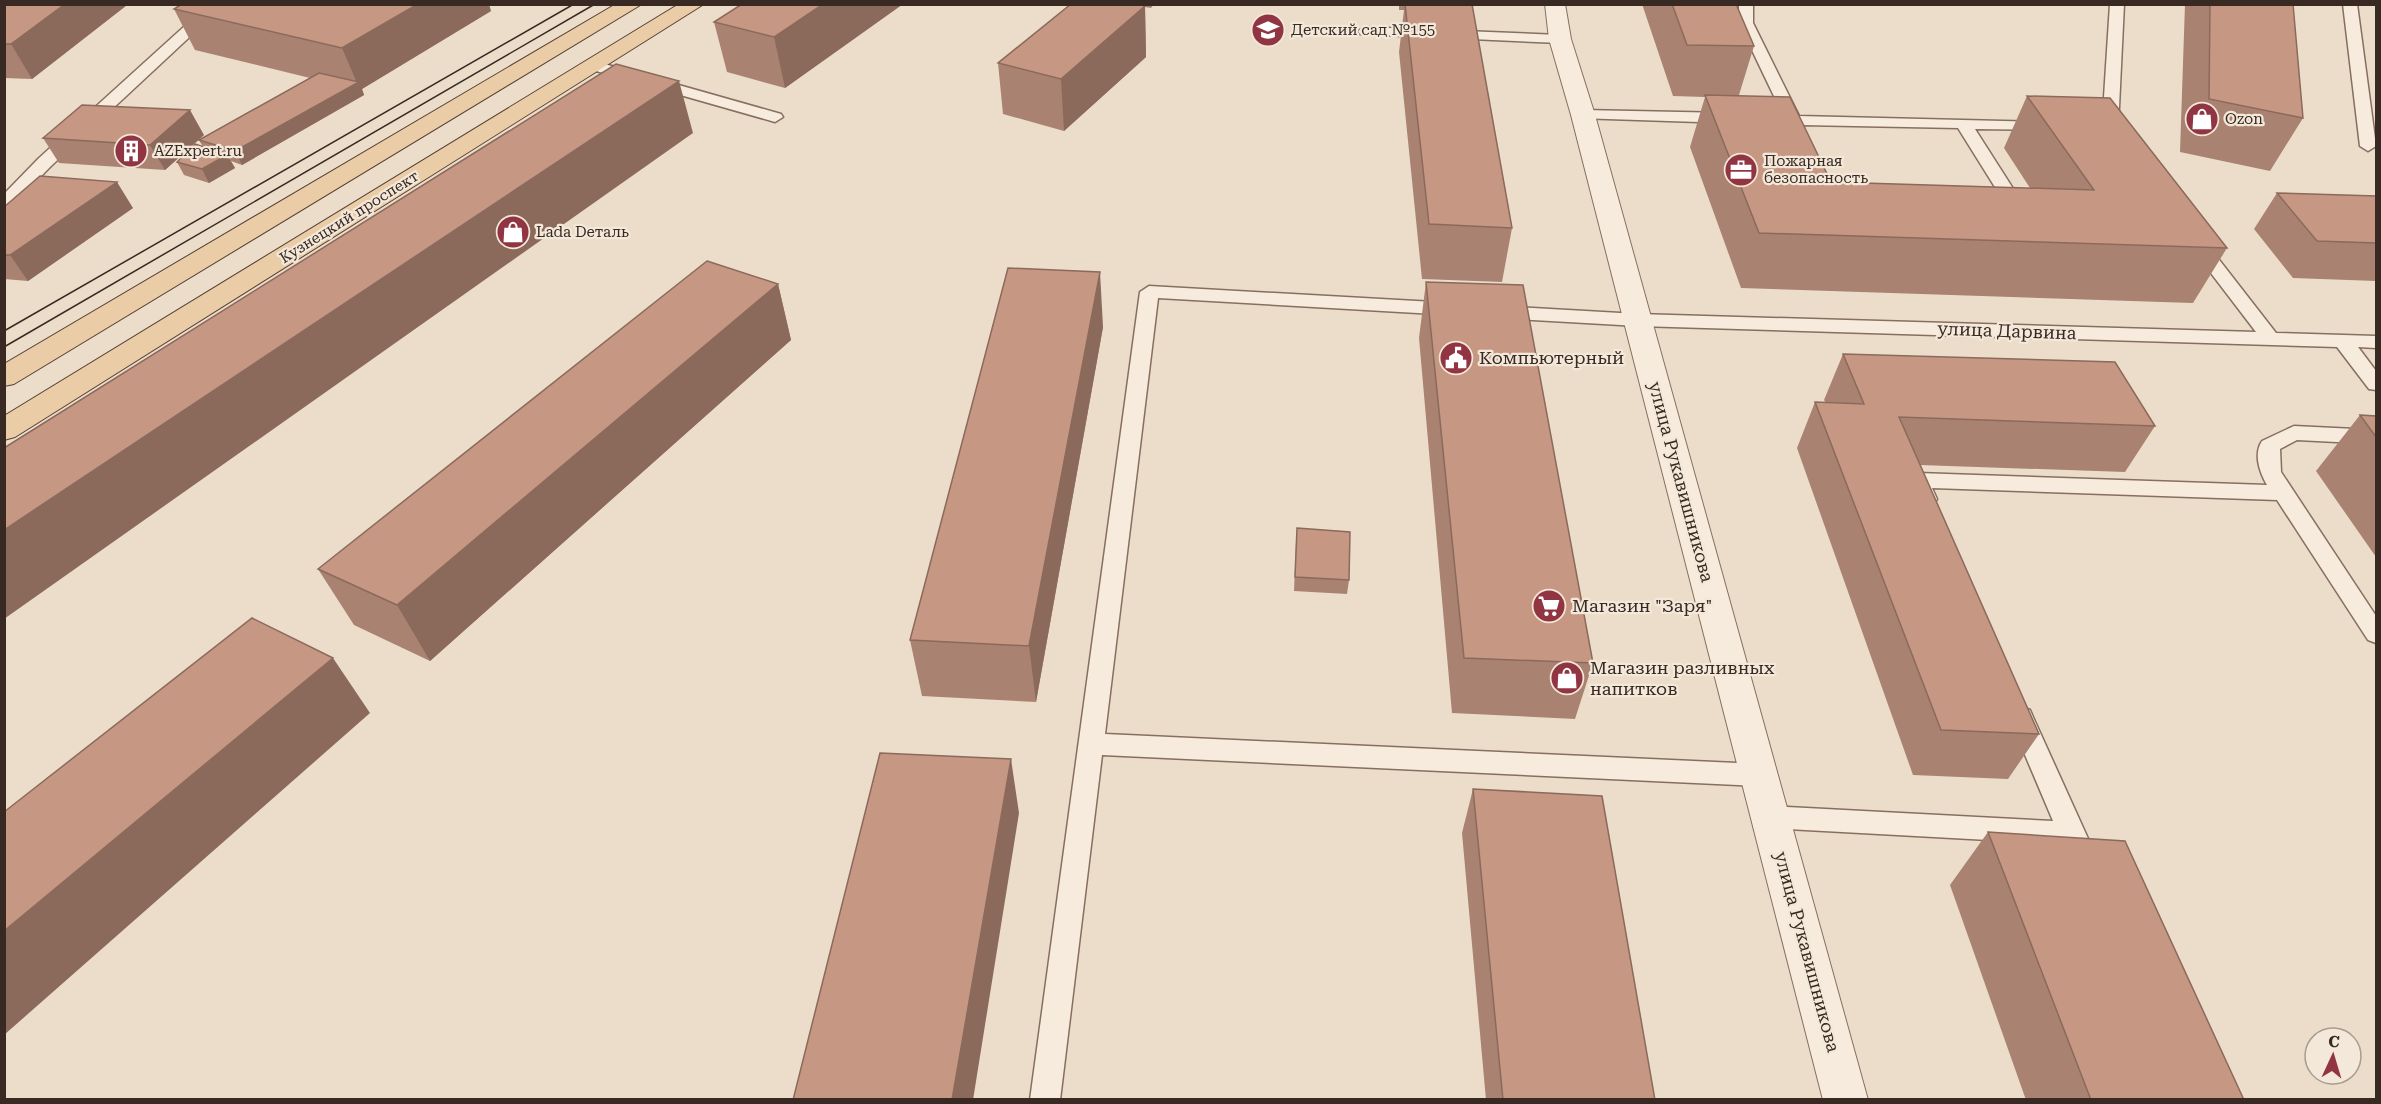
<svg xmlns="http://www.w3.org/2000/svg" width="2381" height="1104" font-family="'Roboto Serif',serif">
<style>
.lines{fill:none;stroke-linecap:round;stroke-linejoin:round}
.service-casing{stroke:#866f60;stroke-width:3}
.tertiary-casing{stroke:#866f60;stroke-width:2}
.primary-casing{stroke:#553f33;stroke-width:2}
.service{fill:#f6ebdc;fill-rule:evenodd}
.tertiary{fill:#f6ebdc;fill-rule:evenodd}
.primary{fill:#eacca6;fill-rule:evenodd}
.tram{stroke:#382a22;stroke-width:1.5}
.wall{fill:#aa8271}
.shaded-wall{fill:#8b6a5c}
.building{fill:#c69783;stroke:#8b6a5c;stroke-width:1.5}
.labels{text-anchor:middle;stroke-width:4.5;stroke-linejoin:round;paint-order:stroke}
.far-poi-label{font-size:15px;fill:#382a22;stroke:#f3e8d9;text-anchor:start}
.far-street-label{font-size:15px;fill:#382a22;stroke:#f3e8d9}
.street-label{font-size:18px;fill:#382a22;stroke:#f3e8d9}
.poi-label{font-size:18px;fill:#382a22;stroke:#f3e8d9;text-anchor:start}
</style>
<rect width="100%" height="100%" fill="#ebddca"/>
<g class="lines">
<defs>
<path id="service" d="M 209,4 L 225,4 L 51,166 L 10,208 L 4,209 L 4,194 L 39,158 Z
M 1739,4 L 1753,4 L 1753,23 L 1799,116 L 2049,122 L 2051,125 L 2043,130 L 1975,129 L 2028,212 L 2025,216 L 2013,216 L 1958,128 L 1802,125 L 1795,129 L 1774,123 L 1772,120 L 1774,117 L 1783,115 L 1739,23 Z
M 2110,4 L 2124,4 L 2118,128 L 2110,133 L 2102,128 Z
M 2343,4 L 2357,4 L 2376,146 L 2368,151 L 2360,146 Z
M 1365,27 L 1560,35 L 1567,39 L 1560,43 L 1360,34 L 1358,31 Z
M 594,61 L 781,114 L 783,117 L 775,122 L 589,69 L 586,66 L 589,63 Z
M 1583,110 L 1729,113 L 1737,118 L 1729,123 L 1577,118 L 1575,115 L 1577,112 Z
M 2197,238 L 2203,239 L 2276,333 L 2376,336 L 2376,348 L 2358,347 L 2376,371 L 2376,390 L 2369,389 L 2337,347 L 1638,326 L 1500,318 L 1491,312 L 1500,306 L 1638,314 L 2256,332 L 2188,243 Z
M 1149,286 L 1452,303 L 1461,309 L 1452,315 L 1158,298 L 1105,734 L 1759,764 L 1768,767 L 1772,775 L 1768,783 L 1759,786 L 1102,755 L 1060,1100 L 1030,1100 L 1140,292 Z
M 2294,426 L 2376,430 L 2376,444 L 2297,440 L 2280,449 L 2281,472 L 2376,616 L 2376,643 L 2368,640 L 2277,500 L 1932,488 L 1937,499 L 1934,504 L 1926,507 L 1918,504 L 1907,480 L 1910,475 L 1918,473 L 2267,485 C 2260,473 2253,454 2262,441 Z
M 2021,707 L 2030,710 L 2033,717 L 2100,865 L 2096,873 L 2086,877 L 2076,873 L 2063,844 L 1770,828 L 1761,825 L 1757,817 L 1761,809 L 1770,806 L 2053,821 L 2009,717 L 2012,710 Z"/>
<path id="tertiary" d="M 1545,4 L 1565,4 L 1571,39 L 1595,115 L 1868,1100 L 1823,1100 L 1571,115 L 1549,39 Z"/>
<path id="primary" d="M 616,4 L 642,4 L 14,384 L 4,386 L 4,364 Z
M 679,4 L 704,4 L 15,437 L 4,440 L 4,416 Z"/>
</defs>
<use href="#service" class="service-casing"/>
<use href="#tertiary" class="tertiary-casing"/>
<use href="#primary" class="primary-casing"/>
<use href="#service" class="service"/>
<use href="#tertiary" class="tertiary"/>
<use href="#primary" class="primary"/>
<path class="tram" d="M 4,331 L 574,4
M 4,347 L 595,4"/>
</g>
<path class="wall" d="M 4,4 L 126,4 L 127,5 L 32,79 L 4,78 Z
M 903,4 L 785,88 L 727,72 L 714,22 Z
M 1071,4 L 1154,4 L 1151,8 L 1145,7 L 1146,57 L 1064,131 L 1003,114 L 998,63 Z
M 1399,4 L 1472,4 L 1512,228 L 1502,282 L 1422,279 L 1399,52 L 1404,10 L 1399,10 Z
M 1642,4 L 1736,4 L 1754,46 L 1739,95 L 1831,182 L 2030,188 L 2004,148 L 2027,96 L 2227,248 L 2193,303 L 1741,288 L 1690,147 L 1705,97 L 1673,96 Z
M 2185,4 L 2293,4 L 2303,118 L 2270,171 L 2180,152 Z
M 174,9 L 491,11 L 362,89 L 364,95 L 242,165 L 231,161 L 235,168 L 209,183 L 184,175 L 177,162 L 203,147 L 199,140 L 310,78 L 195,50 Z
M 204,135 L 165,170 L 59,163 L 43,138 Z
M 2277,193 L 2376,196 L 2376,281 L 2293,278 L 2254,229 Z
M 4,207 L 133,208 L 28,281 L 4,279 Z
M 1426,282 L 1593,663 L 1575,719 L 1452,713 L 1419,338 Z
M 778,284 L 791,340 L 430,661 L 354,625 L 318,569 Z
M 1103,327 L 1036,702 L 922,696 L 910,640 Z
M 1843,354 L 2155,426 L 2125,472 L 1920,465 L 2039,734 L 2008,779 L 1913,775 L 1797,448 L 1815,402 L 1826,403 L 1824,400 Z
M 2360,415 L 2376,416 L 2376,557 L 2316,471 Z
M 1296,542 L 1349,580 L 1347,594 L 1294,591 Z
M 1473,789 L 1655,1100 L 1486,1100 L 1462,833 Z
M 1988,832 L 2244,1100 L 2026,1100 L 1950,885 Z"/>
<path class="shaded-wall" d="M 65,4 L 127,5 L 32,79 L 11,44 Z
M 418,4 L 489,4 L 491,11 L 362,89 L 364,95 L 242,165 L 235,151 L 357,83 L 342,48 Z
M 823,4 L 903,4 L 785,88 L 774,37 Z
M 1145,6 L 1146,57 L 1064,131 L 1061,79 Z
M 679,81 L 693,133 L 4,619 L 4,530 Z
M 190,110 L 204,135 L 165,170 L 150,145 Z
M 227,155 L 235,168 L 209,183 L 202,169 Z
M 117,182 L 133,208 L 28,281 L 10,255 Z
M 1100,272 L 1103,327 L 1036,702 L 1029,646 Z
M 778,284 L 791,340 L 430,661 L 397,605 Z
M 333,658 L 370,713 L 4,1035 L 4,931 Z
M 1011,759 L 1019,813 L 973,1100 L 952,1100 Z"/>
<path class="building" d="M 4,4 L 65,4 L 11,44 L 4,44 Z
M 182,4 L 418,4 L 342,48 L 174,9 Z
M 742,4 L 823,4 L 774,37 L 714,22 Z
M 1071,4 L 1137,4 L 1145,6 L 1061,79 L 998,63 Z
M 1405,4 L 1472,4 L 1512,228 L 1429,224 Z
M 1672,4 L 1736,4 L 1754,46 L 1687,45 Z
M 2210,4 L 2293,4 L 2303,118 L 2209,99 Z
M 616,64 L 679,81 L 4,530 L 4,448 Z
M 319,73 L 359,82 L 235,151 L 199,140 Z
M 1705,95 L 1790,97 L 1831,182 L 2094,190 L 2027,96 L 2110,98 L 2227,248 L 1759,233 Z
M 82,105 L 190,110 L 150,145 L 43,138 Z
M 195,144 L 227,155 L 202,169 L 177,162 Z
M 40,176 L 117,182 L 10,255 L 4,255 L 4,207 Z
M 2277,193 L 2376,196 L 2376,243 L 2317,241 Z
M 707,261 L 778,284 L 397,605 L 318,569 Z
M 1008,268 L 1100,272 L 1029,646 L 910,640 Z
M 1426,282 L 1523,285 L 1593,663 L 1464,658 Z
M 1843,354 L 2115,362 L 2155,426 L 1899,417 L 2039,734 L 1941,730 L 1815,402 L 1864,404 Z
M 2360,415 L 2376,416 L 2376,437 Z
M 1297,528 L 1350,532 L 1349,580 L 1295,577 Z
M 252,618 L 333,658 L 4,931 L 4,812 Z
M 880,753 L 1011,759 L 952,1100 L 793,1100 Z
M 1473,789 L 1602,796 L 1655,1100 L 1503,1100 Z
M 1988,832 L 2125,841 L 2244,1100 L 2091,1100 Z"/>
<defs>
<symbol id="school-disc" viewBox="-11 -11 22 22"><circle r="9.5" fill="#903541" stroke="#f3e8d9"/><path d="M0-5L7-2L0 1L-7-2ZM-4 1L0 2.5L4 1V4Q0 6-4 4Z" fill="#fff"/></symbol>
<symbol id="shop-disc" viewBox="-11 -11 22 22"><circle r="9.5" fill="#903541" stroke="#f3e8d9"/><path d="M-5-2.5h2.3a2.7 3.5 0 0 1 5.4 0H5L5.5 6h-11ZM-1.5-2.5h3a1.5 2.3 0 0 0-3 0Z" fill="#fff"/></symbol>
<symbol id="building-disc" viewBox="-11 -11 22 22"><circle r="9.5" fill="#903541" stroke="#f3e8d9"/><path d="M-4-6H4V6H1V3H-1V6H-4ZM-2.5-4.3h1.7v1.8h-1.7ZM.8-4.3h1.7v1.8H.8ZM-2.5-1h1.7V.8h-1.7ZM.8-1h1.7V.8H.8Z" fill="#fff"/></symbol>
<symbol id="office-disc" viewBox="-11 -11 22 22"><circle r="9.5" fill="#903541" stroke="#f3e8d9"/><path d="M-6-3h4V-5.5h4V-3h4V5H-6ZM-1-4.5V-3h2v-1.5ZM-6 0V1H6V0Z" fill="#fff"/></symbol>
<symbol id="civic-disc" viewBox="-11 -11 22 22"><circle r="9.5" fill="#903541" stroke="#f3e8d9"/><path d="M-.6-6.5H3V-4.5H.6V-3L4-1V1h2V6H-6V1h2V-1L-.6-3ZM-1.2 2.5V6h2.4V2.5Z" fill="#fff"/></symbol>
<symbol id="supermarket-disc" viewBox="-11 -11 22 22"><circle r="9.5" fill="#903541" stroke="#f3e8d9"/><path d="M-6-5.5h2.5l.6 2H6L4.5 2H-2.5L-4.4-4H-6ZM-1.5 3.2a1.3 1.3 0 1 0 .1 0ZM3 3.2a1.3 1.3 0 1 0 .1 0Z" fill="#fff"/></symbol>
</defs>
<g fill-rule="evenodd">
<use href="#school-disc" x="1249" y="11" width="38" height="38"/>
<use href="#shop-disc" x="2183" y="100" width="38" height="38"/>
<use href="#building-disc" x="112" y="132" width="38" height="38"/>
<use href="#office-disc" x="1722" y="151" width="38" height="38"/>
<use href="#shop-disc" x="494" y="213" width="38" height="38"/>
<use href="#civic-disc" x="1437" y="339" width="38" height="38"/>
<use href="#supermarket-disc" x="1530" y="587" width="38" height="38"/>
<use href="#shop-disc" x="1548" y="659" width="38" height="38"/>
</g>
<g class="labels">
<g class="far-poi-label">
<text x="1291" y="35">Детский сад №155</text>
<text x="2225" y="124">Ozon</text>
<text x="154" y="156">AZExpert.ru</text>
<text x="1764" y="166">Пожарная<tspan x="1764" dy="17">безопасность</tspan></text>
<text x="536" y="237">Lada Dеталь</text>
</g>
<g class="far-street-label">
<text transform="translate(349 217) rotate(-32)" y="5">Кузнецкий проспект</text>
</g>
<g class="street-label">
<text transform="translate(2007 331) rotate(2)" y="6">улица Дарвина</text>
<text transform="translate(1681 482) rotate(75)" y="6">улица Рукавишникова</text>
<text transform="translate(1807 952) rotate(75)" y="6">улица Рукавишникова</text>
</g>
<g class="poi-label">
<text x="1479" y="364">Компьютерный</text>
<text x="1572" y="612">Магазин "Заря"</text>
<text x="1590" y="674">Магазин разливных<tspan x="1590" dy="21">напитков</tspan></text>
</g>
</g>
<rect width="2381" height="1104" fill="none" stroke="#382a22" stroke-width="12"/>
<g transform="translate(2333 1056) rotate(4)"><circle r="28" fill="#f3e8d9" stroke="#a89c90" stroke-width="1.5"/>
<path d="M0-4.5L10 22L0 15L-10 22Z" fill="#903541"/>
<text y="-9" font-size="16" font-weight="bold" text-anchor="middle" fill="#382a22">С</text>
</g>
</svg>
